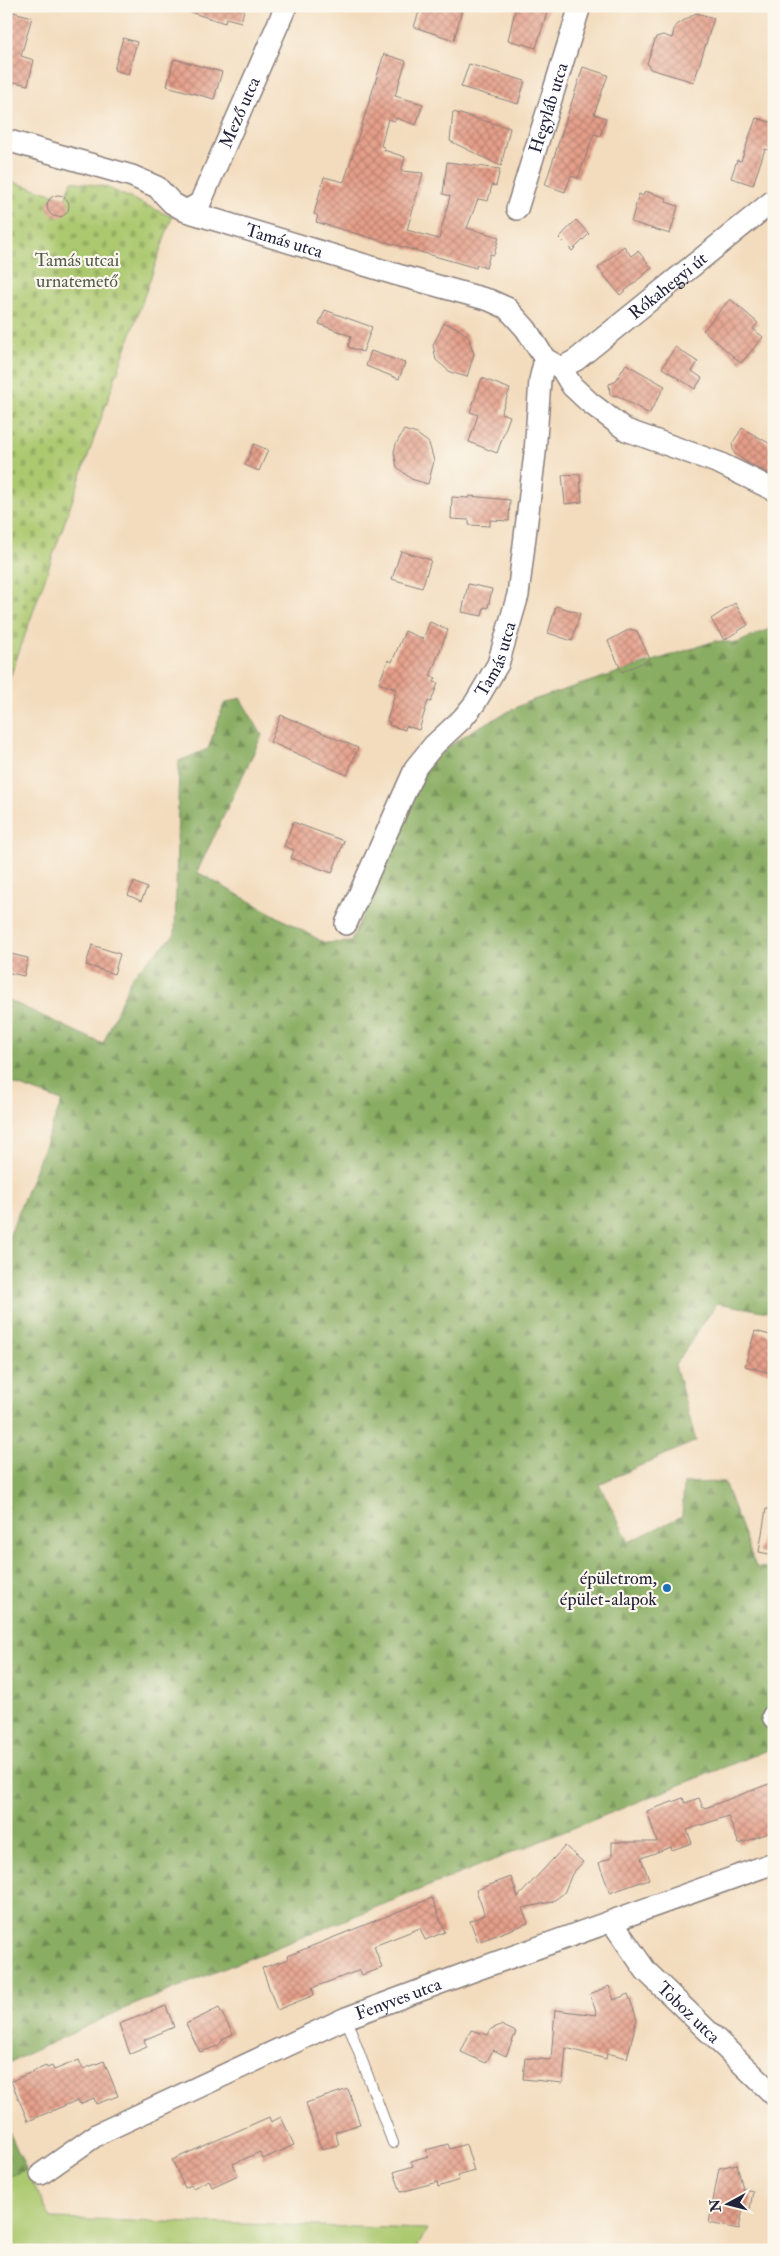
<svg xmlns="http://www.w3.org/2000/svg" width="780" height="2256" font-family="'IM FELL Double Pica',serif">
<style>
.grass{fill:#acc970;stroke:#677656}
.forest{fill:url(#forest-firs);stroke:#56684e}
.cemetery{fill:url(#cemetery-stones);stroke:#677656}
.building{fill:url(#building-cross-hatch)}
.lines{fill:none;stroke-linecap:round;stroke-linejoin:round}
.lane-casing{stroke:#8a7f7c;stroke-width:12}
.street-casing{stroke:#8a7f7c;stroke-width:24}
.lane{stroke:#fff;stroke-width:10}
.street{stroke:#fff;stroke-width:21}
.poi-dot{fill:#1f6fb2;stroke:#fbf7ec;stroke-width:2}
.labels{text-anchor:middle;stroke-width:4.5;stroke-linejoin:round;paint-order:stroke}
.street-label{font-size:18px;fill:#22223b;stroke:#fbf7ec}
.park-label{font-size:18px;fill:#525c4e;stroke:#fbf7ec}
.poi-label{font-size:18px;fill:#22223b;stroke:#fbf7ec;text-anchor:end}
</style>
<defs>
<pattern id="forest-firs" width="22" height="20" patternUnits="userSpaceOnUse" patternTransform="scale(1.25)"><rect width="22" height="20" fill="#89ad62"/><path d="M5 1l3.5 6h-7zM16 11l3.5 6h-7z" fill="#708c52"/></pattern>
<pattern id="cemetery-stones" width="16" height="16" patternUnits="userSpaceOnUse" patternTransform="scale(1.25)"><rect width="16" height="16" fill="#acc970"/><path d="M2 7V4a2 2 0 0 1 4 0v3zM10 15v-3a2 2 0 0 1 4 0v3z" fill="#94ac62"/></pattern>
<pattern id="building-cross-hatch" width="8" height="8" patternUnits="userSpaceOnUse" patternTransform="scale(1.25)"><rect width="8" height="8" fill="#e59f89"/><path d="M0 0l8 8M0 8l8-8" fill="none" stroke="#b98171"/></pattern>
</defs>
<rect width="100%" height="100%" fill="#fbf7ec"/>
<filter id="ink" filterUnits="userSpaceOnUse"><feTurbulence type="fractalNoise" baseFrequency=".02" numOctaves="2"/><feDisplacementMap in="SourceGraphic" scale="10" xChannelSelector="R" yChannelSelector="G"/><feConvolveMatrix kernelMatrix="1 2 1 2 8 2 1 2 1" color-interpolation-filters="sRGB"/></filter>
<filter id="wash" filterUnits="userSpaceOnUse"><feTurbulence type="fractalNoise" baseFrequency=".0096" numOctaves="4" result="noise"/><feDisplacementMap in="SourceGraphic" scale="20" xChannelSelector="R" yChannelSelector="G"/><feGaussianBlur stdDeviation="1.12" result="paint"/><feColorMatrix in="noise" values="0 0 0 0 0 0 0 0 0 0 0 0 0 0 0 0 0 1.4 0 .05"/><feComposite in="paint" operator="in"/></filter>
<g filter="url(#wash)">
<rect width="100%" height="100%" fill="#f3dcbd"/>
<path class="grass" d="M 26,2169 L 51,2219 L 427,2229 L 416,2250 L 6,2250 L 6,2178 Z"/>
<path class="forest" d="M 774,627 L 774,1313 L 717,1303 L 675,1365 L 696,1441 L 599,1484 L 629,1542 L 682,1516 L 684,1483 L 724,1482 L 756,1567 L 774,1569 L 774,1742 L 767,1750 L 126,2008 L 6,2064 L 6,1244 L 62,1101 L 6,1081 L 6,999 L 103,1044 L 132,976 L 175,934 L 179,761 L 208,749 L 224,704 L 240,698 L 262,735 L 197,872 L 325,943 L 351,942 L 427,767 L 448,747 L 473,730 L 527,702 L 715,641 L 737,643 Z
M 6,2125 L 26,2169 L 6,2178 Z"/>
<path class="cemetery" d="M 6,180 L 66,198 L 72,181 L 106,187 L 172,217 L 7,686 Z"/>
<g id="blocks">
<path class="building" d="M 184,6 L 245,6 L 241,22 L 226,18 L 225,23 L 183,10 Z
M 421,6 L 463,6 L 454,40 L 414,27 Z
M 516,6 L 549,6 L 536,48 L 508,40 Z
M 6,10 L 32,17 L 21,56 L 34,60 L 28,85 L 14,82 L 10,93 L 6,93 Z
M 696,13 L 714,18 L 694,82 L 650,69 L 647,63 L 656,37 L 663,35 L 672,38 L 675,26 Z
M 123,38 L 137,42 L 128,74 L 114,70 Z
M 384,54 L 406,61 L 395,96 L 423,104 L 416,125 L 396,118 L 395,121 L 388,119 L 381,146 L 384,147 L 384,150 L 405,157 L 401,171 L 423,173 L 407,230 L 439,239 L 450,196 L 443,194 L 447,162 L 500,169 L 496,186 L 492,185 L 488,201 L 478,199 L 467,228 L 499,237 L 494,255 L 490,254 L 486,268 L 477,265 L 476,268 L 316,222 L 318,216 L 314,214 L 324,177 L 344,182 Z
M 174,59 L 222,72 L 214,99 L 167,86 Z
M 469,64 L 525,81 L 518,104 L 461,87 Z
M 583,67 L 608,75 L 594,114 L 606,118 L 600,136 L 594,134 L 578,178 L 571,176 L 565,192 L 545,185 Z
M 453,112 L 510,128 L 501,166 L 450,141 Z
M 756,118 L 774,123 L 774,137 L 769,150 L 765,149 L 753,185 L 731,178 L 737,160 L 741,161 Z
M 645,191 L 667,198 L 666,202 L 678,206 L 670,234 L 631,222 L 639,194 L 643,196 Z
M47 206a11 11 0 1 1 22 0a11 11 0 1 1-22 0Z
M 576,220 L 589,234 L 572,251 L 559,238 Z
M 624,246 L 631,256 L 638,251 L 652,268 L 620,295 L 598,268 Z
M 730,299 L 758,323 L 753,329 L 763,337 L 741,363 L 703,330 Z
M 325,310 L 372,327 L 363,352 L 348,347 L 351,336 L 319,324 Z
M 444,323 L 456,327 L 468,336 L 474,354 L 467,377 L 450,372 L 436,360 L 433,345 Z
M 675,347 L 698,362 L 692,371 L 702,378 L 695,389 L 662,368 Z
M 371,351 L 405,363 L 399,379 L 366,366 Z
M 626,364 L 665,386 L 649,414 L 618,396 L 610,395 L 609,384 L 615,382 Z
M 482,378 L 510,389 L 501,413 L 510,416 L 497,453 L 469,442 L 478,415 L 470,412 Z
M 742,428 L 774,446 L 774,476 L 746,462 L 734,453 L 732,444 Z
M 404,430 L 417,434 L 429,443 L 434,461 L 428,484 L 411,479 L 397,467 L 394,452 L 396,444 Z
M 254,444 L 268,450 L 259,471 L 245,465 Z
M 580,474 L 582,502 L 565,504 L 562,475 Z
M 469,496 L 510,500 L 509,521 L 490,520 L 490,526 L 469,525 L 469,520 L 451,519 L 452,497 L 469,498 Z
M 401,551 L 431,560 L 422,588 L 392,579 Z
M 468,584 L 492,589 L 488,608 L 484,607 L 482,616 L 462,612 Z
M 735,603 L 748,625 L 724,640 L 711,619 Z
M 556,606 L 580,613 L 572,641 L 548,633 Z
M 430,622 L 448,630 L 430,676 L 436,678 L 434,682 L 438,683 L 431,702 L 428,701 L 419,730 L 406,726 L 405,730 L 389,725 L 390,722 L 387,721 L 396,689 L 379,683 L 388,660 L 392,662 L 405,631 L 423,639 Z
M 630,629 L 637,631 L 650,659 L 622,672 L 608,641 Z
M 281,715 L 358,748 L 347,775 L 270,742 Z
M 293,822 L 344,841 L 332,873 L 291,858 L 294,850 L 284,846 Z
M 134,882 L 147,888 L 141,901 L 128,895 Z
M 92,945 L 120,954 L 114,974 L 86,965 Z
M 6,953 L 28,958 L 24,976 L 6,972 Z
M 755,1331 L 774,1336 L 774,1374 L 745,1366 Z
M 766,1509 L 774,1509 L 774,1555 L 759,1552 Z
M 774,1782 L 774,1831 L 739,1844 L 728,1816 L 687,1830 L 692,1843 L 672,1850 L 671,1847 L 641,1858 L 649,1879 L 610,1893 L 599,1863 L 612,1857 L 612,1842 L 657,1842 L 647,1811 L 683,1798 L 685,1803 L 699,1798 L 703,1808 L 708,1807 Z
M 565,1846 L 583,1862 L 572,1874 L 564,1893 L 552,1902 L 522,1908 L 528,1923 L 478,1942 L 470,1921 L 485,1915 L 476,1890 L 511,1877 L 518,1897 Z
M 432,1898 L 445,1932 L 425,1940 L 420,1928 L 374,1946 L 382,1968 L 362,1975 L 360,1970 L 312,1988 L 314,1995 L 277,2010 L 262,1968 L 288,1959 L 287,1956 Z
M 609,1986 L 614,2000 L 628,1994 L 637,2019 L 627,2058 L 607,2053 L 606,2059 L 566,2048 L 563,2083 L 523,2079 L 525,2058 L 551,2060 L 555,2010 L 597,2015 L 590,1994 Z
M 166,2006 L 174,2027 L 144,2040 L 147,2047 L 130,2054 L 119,2024 Z
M 219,2008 L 233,2034 L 224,2038 L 218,2046 L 200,2052 L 186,2024 Z
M 501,2025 L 516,2032 L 506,2056 L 493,2050 L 486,2063 L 461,2052 L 471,2030 L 488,2035 L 491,2029 Z
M 79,2060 L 83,2069 L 104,2061 L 118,2096 L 96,2104 L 94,2098 L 80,2104 L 78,2100 L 28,2121 L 11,2081 L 46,2066 L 47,2068 L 52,2066 L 54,2070 Z
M 348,2089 L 360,2124 L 335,2132 L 339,2145 L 321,2149 L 306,2103 Z
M 269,2117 L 271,2122 L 281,2117 L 294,2145 L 263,2159 L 260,2152 L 233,2164 L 238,2175 L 212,2187 L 209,2180 L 193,2188 L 191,2185 L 185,2188 L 172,2160 Z
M 448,2144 L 450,2149 L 466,2144 L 474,2171 L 458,2176 L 459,2180 L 438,2187 L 437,2182 L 401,2192 L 394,2172 L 413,2166 L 411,2161 L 428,2156 L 426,2150 Z
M 737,2164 L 743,2189 L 753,2191 L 750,2209 L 743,2208 L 739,2229 L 709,2223 L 719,2168 Z"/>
</g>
</g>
<g filter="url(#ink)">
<use href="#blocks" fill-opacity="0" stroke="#8a7f7c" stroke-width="1"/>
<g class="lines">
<defs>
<path id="lane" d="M 346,2018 L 393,2143"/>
<g id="street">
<path id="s1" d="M 6,140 L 132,176 L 157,187 L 172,203 L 186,211 L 398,275 L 489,300 L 507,308 L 526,329 L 545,359 L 561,368 L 572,386 L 589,402 L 626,430 L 719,463 L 774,490"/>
<path id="s2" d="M 517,209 L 580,6"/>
<path id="s3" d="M 186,211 L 200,203 L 286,6"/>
<path id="s4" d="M 561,368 L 576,360 L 774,200"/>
<path id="s5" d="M 346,924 L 416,767 L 434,745 L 462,719 L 475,703 L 498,664 L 518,595 L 535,453 L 540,380 L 545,359"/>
<path d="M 773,1716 L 774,1718"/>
<path id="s6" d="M 612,1922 L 646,1971 L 774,2095"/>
<path id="s7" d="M 41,2174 L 98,2134 L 346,2018 L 478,1969 L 774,1863"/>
</g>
</defs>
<use href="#lane" class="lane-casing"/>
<use href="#street" class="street-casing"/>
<use href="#lane" class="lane"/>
<use href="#street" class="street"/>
</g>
</g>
<circle class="poi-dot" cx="667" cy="1588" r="5"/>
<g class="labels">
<g class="street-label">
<text dy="6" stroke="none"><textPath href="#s2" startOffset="106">Hegyláb utca</textPath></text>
<text dy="6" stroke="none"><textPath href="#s3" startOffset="115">Mező utca</textPath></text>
<text dy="6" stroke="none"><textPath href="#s1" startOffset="299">Tamás utca</textPath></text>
<text dy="6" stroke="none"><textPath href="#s4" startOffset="135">Rókahegyi út</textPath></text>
<text dy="6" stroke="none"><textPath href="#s5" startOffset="308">Tamás utca</textPath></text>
<text dy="6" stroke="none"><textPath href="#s7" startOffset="399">Fenyves utca</textPath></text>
<text dy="6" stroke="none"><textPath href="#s6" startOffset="119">Toboz utca</textPath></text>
</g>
<g class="park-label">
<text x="77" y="266">Tamás utcai<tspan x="77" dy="21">urnatemető</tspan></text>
</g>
<g class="poi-label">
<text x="657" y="1584">épületrom,<tspan x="657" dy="21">épület-alapok</tspan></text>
</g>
</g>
<rect width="780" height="2256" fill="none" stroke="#fbf7ec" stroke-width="25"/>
<g transform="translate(728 2204) rotate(263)" stroke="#fbf7ec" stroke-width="4" paint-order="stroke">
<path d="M0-4L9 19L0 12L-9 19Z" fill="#22223b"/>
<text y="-8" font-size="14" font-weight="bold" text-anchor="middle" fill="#22223b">N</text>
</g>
</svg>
